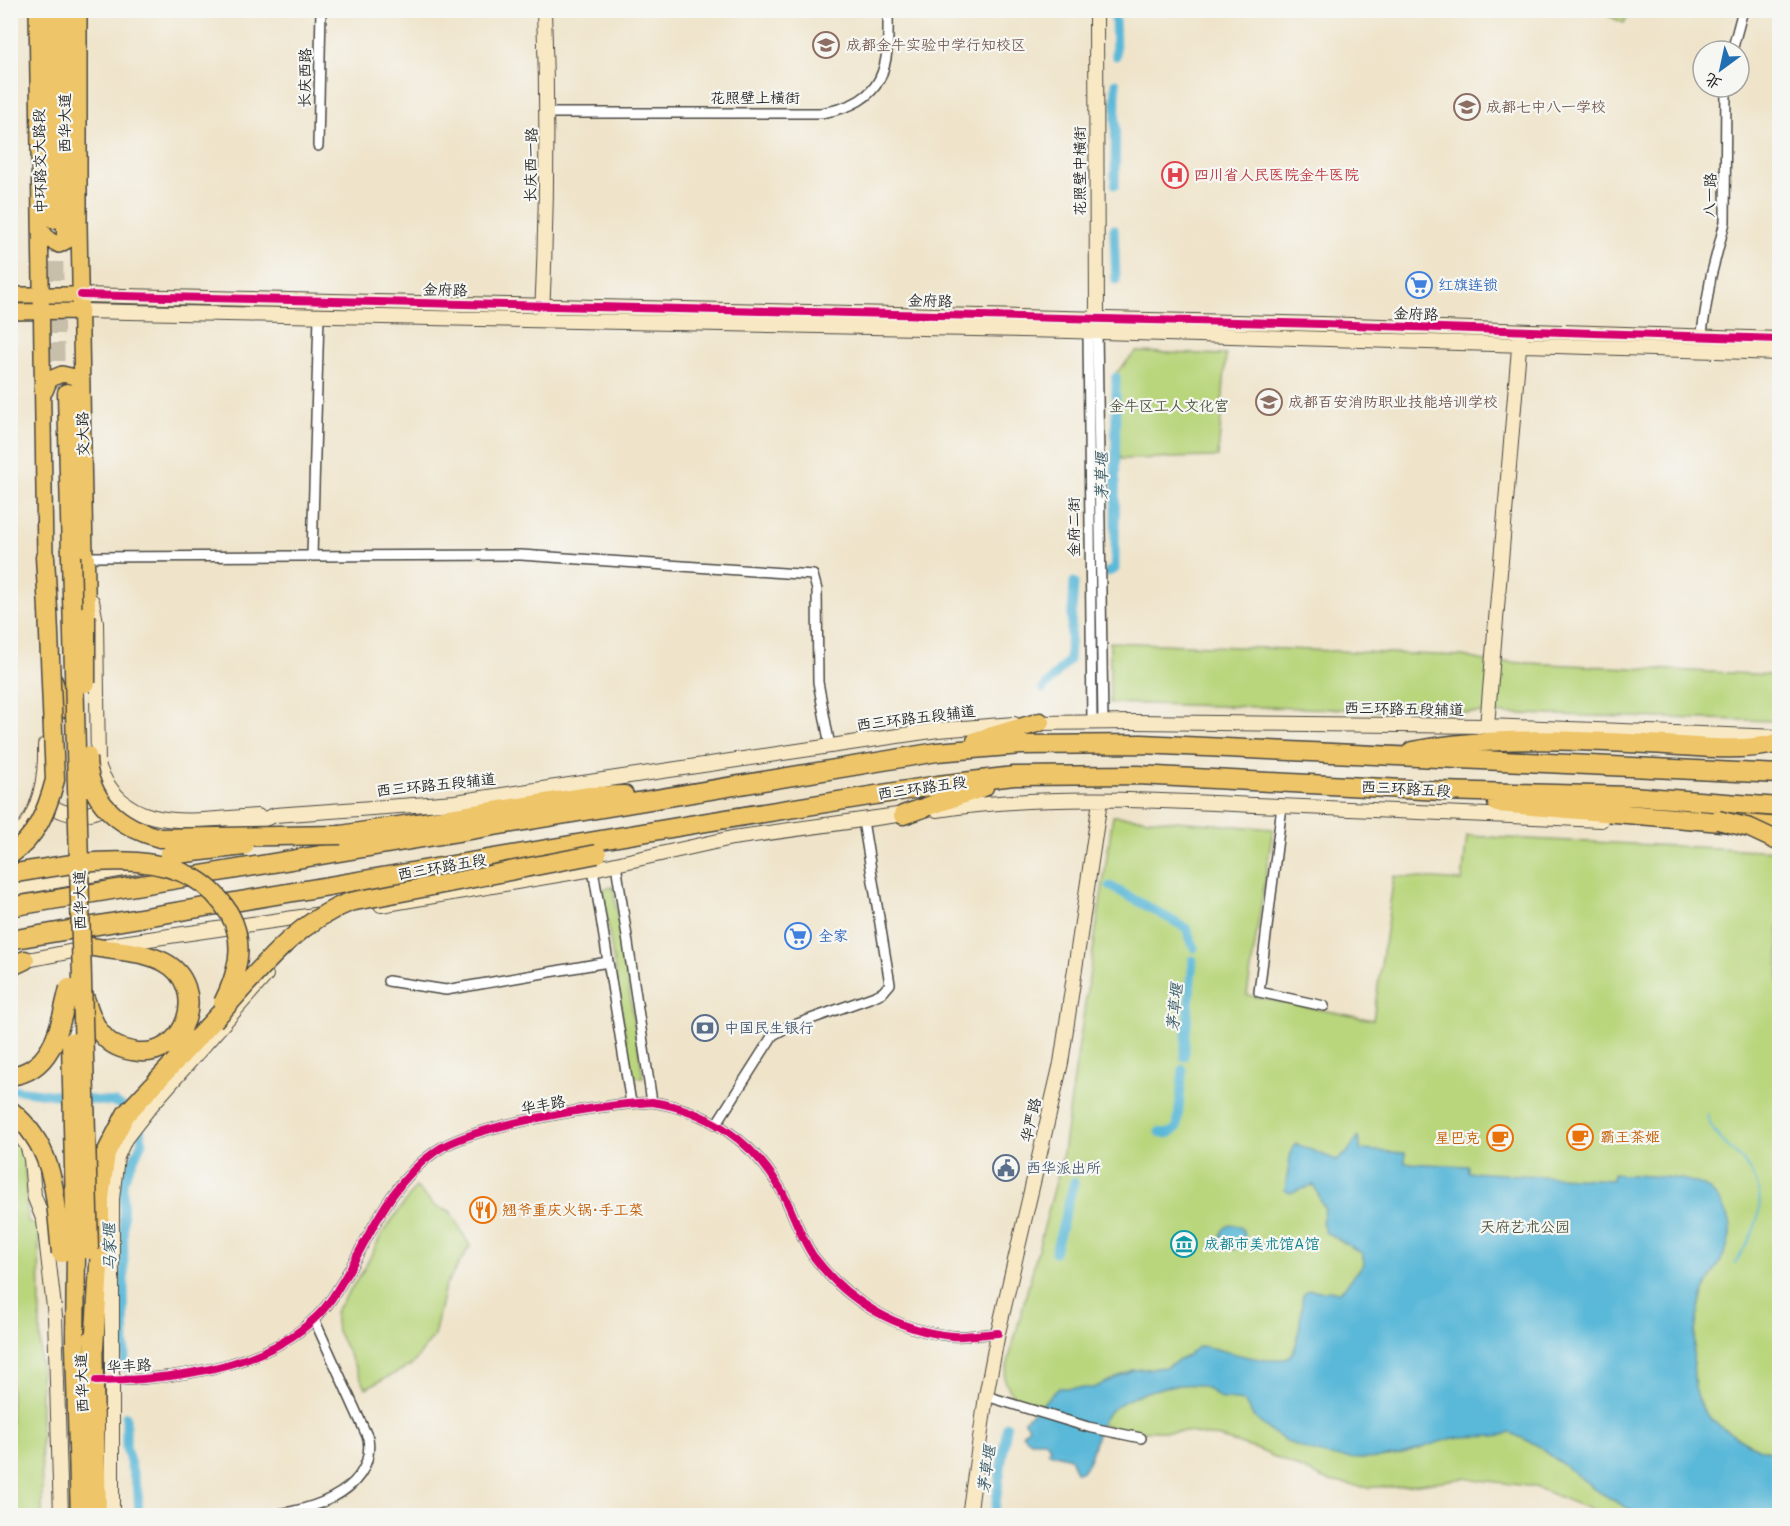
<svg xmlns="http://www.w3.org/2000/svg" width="1790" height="1526" font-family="Mali,'LXGW WenKai TC',sans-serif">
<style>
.green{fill:#b9d67d;stroke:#728054;stroke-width:1.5}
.water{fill:#5ab8d8;stroke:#427282;stroke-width:1.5}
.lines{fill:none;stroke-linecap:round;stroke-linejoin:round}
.stream{stroke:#5ab8d8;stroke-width:2}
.canal{stroke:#5ab8d8;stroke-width:9}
.highway-tunnel{stroke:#c8bfaa;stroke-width:18;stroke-dasharray:18 9;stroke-linecap:butt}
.street-casing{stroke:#484743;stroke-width:12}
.secondary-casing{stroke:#484743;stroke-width:16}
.primary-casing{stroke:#484743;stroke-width:18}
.highway-casing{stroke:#484743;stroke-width:21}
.street{stroke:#fff;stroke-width:9}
.secondary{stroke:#f8e8c3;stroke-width:14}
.primary{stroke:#eec569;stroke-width:15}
.highway{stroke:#eec569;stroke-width:18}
.highway-bridge-casing{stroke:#484743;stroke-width:21;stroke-linecap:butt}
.highway-bridge{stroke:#eec569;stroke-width:18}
.cycleway-casing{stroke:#f6f6f2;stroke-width:11}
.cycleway{stroke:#d6006c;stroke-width:8}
.labels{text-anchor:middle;stroke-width:4.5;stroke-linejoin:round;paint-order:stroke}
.education-label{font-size:15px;fill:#785e54;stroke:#f6f6f2;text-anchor:start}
.street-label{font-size:15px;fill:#2b2b2b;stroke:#f6f6f2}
.health-label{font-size:15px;fill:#be3a42;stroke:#f6f6f2;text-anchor:start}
.shop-label{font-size:15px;fill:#366cbe;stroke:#f6f6f2;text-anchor:start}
.park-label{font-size:15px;fill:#4e5640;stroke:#f6f6f2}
.service-label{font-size:15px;fill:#4e5e75;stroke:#f6f6f2;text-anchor:start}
.food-label{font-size:15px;fill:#c56008;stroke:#f6f6f2;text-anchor:start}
.culture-label{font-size:15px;fill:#0d838f;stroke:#f6f6f2;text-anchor:start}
.water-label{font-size:16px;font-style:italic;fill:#3b5c68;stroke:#f6f6f2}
</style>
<rect width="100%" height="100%" fill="#f6f6f2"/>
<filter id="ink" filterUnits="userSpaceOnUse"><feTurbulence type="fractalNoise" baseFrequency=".0167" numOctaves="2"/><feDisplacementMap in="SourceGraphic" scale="12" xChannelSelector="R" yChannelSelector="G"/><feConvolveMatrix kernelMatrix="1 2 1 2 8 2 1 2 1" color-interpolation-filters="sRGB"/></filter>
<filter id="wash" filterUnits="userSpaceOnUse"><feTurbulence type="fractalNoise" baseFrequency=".008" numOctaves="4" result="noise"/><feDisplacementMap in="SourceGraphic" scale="24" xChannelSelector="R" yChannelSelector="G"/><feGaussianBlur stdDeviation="1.35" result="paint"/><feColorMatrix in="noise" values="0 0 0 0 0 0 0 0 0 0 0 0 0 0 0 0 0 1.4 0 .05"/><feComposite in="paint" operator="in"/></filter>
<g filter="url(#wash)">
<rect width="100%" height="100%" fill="#efe4ca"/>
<path class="green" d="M 1598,11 L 1630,11 L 1624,23 Z
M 1136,352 L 1226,355 L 1218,457 L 1120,459 L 1112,377 Z
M 1779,624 L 1779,721 L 1110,703 L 1110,642 L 1463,656 L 1484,661 L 1773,675 Z
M 1113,816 L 1273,829 L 1247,995 L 1373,1020 L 1394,876 L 1462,881 L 1467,836 L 1779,851 L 1779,1515 L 1604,1515 L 1535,1487 L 1465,1478 L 1396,1487 L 1362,1487 L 1329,1481 L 1259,1450 L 1220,1438 L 1188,1432 L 1120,1430 L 1012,1395 L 1004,1378 L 1062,1159 Z
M 613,887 L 643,1077 L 632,1078 L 602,889 Z
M 10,1139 L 24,1149 L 28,1223 L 39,1224 L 42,1515 L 11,1515 Z
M 416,1187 L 436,1207 L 450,1211 L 470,1246 L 445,1286 L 434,1336 L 412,1365 L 366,1388 L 337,1331 L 335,1312 L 363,1271 L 382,1234 Z"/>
<path class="water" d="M 1358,1137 L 1361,1150 L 1405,1153 L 1405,1163 L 1468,1166 L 1468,1172 L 1612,1180 L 1613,1174 C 1635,1176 1690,1175 1707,1188 C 1720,1197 1732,1220 1730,1235 C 1727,1259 1708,1276 1702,1297 C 1694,1324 1687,1385 1703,1409 C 1711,1422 1725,1430 1737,1437 C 1750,1445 1765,1452 1779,1454 L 1779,1515 L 1639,1515 L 1601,1493 L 1535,1444 L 1511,1433 C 1492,1439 1479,1435 1461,1437 C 1441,1439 1422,1449 1403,1454 C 1351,1466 1295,1456 1256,1419 C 1250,1414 1248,1406 1242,1401 C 1236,1399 1230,1400 1224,1399 C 1217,1398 1211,1390 1204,1387 C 1179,1378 1120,1396 1105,1417 C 1093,1434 1095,1458 1081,1472 L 1076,1472 L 1070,1458 L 1048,1452 L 1050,1447 L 1046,1441 L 1031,1441 L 1022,1434 L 1029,1427 L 1024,1420 L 1059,1388 L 1094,1388 L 1132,1370 L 1166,1367 L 1185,1357 L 1199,1346 C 1218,1346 1284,1375 1294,1350 C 1301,1334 1300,1312 1303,1295 L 1309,1290 L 1340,1292 L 1364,1264 L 1362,1253 L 1325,1232 L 1322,1222 L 1325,1210 L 1314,1185 L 1290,1193 L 1285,1190 L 1291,1151 L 1296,1144 L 1336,1160 L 1346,1154 Z
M1221 1237a12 12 0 1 1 24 0a12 12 0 1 1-24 0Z"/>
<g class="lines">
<path class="stream" d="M 1707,1114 C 1713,1138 1730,1146 1745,1164 C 1773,1198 1756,1233 1734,1264"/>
<path class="canal" d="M 1115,10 L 1116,56
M 1115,185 L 1116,83
M 1114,229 L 1116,280
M 1108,572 L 1115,569 L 1115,563 L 1116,377
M 1043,689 L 1069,660 L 1074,582
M 1110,886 L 1186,928 L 1194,948
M 1184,1057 L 1193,960
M 10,1089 L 116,1103 L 125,1108
M 1159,1132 L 1168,1134 L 1177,1128 L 1183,1069
M 1055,1252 L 1074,1182
M 125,1367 L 123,1182 L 142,1142 L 141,1132
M 126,1416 L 126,1447 L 138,1492 L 139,1516
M 994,1516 L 1007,1426"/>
</g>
</g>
<g filter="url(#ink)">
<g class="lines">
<path class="highway-tunnel" d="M 54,235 L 56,395"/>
<defs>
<path id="street" d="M 1732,51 L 1743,10
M 548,113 L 821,113 C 887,102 889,67 888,10
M 318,146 L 321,10
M 1088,332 L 1092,722
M 1097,332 L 1103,722
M 1701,338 L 1711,276 L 1725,222 L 1726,87
M 312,556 L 319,316
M 85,557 L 521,555 L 813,575 L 817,590 L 818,682 L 830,746
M 1282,806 L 1259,992 L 1324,1006
M 616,864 L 652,1102
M 593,869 L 631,1103
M 388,981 L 446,990 L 608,962
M 717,1123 L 773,1035 L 786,1028 L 875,996 L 883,992 L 890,984 L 863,821
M 96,1381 C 165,1380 261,1370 314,1319 C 330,1305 340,1285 351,1267 C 374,1225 395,1179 436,1151 C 475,1124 603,1105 652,1102 C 706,1110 752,1140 780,1188 C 793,1210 799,1236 814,1257 C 847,1301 897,1331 953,1336 C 967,1337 984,1334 998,1333
M 986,1396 L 1088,1427 L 1141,1438
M 256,1516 C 299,1515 377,1495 368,1438 L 314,1319"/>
<path id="secondary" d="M 1096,10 L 1097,327
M 81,295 L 1322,324 L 1780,339
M 81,311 L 1069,331 L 1780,353
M 542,314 C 547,211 548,114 544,10
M 92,601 L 96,622 L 98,765 C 125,838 196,819 258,816
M 1033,723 L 1135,722 L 1487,726 L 1780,737
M 1487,726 L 1520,336
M 41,799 C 66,818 87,821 112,802
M 937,810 C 1041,794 1150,800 1255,805 C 1370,810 1485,815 1601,820
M 223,835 L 275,815 L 455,802 L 938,730 L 1014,724
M 10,842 C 40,819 46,781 45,745
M 10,889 L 141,866
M 381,905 L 593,869 L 732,838 L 912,813
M 108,945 L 321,914
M 17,962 L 89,948
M 10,1122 L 27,1145 L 31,1159 L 34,1196 L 44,1221 L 55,1316 L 61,1516
M 112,1516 L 112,1199 L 117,1157 L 125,1139 L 149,1108 L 266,975
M 969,1516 L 986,1396 L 998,1333 L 1061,1063 L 1100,801"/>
<path id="primary" d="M 37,10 L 45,557
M 79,10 L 79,224 L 85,557
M 41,229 L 48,239 L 59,245 L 72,238 L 76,231
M 10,295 L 81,295
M 10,312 L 81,311
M 45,391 L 50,379 L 62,374 L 75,377 L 82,389"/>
<path id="highway" d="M 48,10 L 54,219
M 65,10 L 66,236
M 67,393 L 71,556
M 45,557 L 48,610
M 85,557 L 86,615
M 53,681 L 63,708
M 976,741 L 1040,722
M 1412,751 C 1488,736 1569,740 1647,744 C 1681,745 1748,754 1780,742
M 1497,803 L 1780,827
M 903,815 L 984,787
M 341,835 L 590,796 L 624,795
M 10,907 L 937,752 L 1021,745 L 1142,744 L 1780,774
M 10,940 L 707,822 L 938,785 L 1014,776 L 1138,775 L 1441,791 L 1631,796 L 1780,807
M 10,967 L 25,960
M 84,996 C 89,1008 92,1023 101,1033 C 108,1043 120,1049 132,1051 C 187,1062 210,986 164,962 C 143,951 115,951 92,947
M 76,1250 L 75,1347 L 80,1516
M 93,1337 L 97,1516
M 94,1349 L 100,1249 L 100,1198 L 106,1153 L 126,1114 L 214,1020"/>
</defs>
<use href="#street" class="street-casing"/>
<use href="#secondary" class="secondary-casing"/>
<use href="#primary" class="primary-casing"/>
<use href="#highway" class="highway-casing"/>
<use href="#street" class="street"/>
<use href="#secondary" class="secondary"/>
<use href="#primary" class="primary"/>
<use href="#highway" class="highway"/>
<defs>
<path id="highway-bridge" d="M 71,556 L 89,1250
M 86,615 L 86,683
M 87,756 C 87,801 119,827 160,838 L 341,835
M 1718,820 L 1750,828 L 1780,842
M 10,855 C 37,837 47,810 55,780 L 48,610
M 169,855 L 244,846
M 10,874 C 81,862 188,839 230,915 C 246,944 237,975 223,1003
M 214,1020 C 255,976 292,924 350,902 L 597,854
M 71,1042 L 76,1250
M 10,1076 C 55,1071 60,1023 69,988
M 10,1110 C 57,1148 55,1198 61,1253"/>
</defs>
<use href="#highway-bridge" class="highway-bridge-casing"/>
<use href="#highway-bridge" class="highway-bridge"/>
<defs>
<path id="cycleway" d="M 81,295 L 1322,324 L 1780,339
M 96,1381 C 165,1380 261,1370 314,1319 C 330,1305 340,1285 351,1267 C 374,1225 395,1179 436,1151 C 475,1124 603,1105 652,1102 C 706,1110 752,1140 780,1188 C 793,1210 799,1236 814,1257 C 847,1301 897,1331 953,1336 C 967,1337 984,1334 998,1333"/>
</defs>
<use href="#cycleway" class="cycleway-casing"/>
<use href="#cycleway" class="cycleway"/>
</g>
</g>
<defs>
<symbol id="school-ring" viewBox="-11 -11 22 22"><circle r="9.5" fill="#f6f6f2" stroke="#8d6e63" stroke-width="1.5"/><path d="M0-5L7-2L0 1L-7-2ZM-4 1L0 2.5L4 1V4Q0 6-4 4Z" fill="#8d6e63"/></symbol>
<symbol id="hospital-ring" viewBox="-11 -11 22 22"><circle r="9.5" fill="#f6f6f2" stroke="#e0444e" stroke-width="1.5"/><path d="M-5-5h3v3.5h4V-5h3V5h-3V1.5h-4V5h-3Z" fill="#e0444e"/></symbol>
<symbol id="supermarket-ring" viewBox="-11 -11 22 22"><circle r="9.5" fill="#f6f6f2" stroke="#3f7fe0" stroke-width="1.5"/><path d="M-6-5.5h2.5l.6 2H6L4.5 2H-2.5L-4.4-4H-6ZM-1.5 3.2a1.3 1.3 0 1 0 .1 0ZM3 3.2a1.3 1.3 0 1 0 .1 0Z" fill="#3f7fe0"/></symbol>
<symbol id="university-ring" viewBox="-11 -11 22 22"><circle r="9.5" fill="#f6f6f2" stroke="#8d6e63" stroke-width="1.5"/><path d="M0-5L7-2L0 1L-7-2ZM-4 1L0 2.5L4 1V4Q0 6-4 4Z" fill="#8d6e63"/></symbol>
<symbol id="bank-ring" viewBox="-11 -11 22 22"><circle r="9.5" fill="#f6f6f2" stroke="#5c6f8a" stroke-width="1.5"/><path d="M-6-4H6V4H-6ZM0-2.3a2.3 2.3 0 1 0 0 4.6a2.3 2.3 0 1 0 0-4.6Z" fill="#5c6f8a"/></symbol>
<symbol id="cafe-ring" viewBox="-11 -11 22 22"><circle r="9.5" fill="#f6f6f2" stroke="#e8710a" stroke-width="1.5"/><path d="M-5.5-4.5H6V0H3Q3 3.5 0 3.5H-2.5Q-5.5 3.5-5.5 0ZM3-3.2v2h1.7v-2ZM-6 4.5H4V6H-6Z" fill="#e8710a"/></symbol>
<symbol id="civic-ring" viewBox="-11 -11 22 22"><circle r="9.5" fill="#f6f6f2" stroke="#5c6f8a" stroke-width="1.5"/><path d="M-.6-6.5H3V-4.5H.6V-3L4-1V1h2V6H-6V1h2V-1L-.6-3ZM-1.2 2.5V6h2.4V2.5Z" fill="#5c6f8a"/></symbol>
<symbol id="restaurant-ring" viewBox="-11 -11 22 22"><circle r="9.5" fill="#f6f6f2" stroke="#e8710a" stroke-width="1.5"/><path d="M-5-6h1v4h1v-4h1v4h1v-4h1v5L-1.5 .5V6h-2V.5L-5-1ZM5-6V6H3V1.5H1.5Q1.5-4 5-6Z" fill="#e8710a"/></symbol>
<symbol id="museum-ring" viewBox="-11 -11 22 22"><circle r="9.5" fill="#f6f6f2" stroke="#0f9aa8" stroke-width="1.5"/><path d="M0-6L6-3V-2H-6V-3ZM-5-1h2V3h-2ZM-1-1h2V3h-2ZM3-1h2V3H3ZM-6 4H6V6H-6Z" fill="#0f9aa8"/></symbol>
</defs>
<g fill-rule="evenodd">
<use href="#school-ring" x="811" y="30" width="30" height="30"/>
<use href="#school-ring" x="1452" y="92" width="30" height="30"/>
<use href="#hospital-ring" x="1160" y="160" width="30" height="30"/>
<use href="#supermarket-ring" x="1404" y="270" width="30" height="30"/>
<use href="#university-ring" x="1254" y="387" width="30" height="30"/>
<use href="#supermarket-ring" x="783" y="921" width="30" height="30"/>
<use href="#bank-ring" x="690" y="1013" width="30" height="30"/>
<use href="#cafe-ring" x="1565" y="1122" width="30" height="30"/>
<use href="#cafe-ring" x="1485" y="1123" width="30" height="30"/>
<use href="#civic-ring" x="991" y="1153" width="30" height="30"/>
<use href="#restaurant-ring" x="468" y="1195" width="30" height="30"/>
<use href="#museum-ring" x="1169" y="1229" width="30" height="30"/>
</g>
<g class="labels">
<g class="education-label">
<text x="846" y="50">成都金牛实验中学行知校区</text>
<text x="1486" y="112">成都七中八一学校</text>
<text x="1288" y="407">成都百安消防职业技能培训学校</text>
</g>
<g class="street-label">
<text transform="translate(305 78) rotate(-89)" y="5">长庆西路</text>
<text x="755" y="103">花照壁上横街</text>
<text transform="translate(65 123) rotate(-90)" y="5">西华大道</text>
<text transform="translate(40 161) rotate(-91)" y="5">中环路交大路段</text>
<text transform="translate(531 165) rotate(-89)" y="5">长庆西一路</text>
<text transform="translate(1080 171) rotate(-90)" y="5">花照壁中横街</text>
<text transform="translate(1710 195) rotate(-88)" y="5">八一路</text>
<text transform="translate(445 290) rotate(1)" y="5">金府路</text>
<text transform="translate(930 301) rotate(1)" y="5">金府路</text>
<text transform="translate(1416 314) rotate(2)" y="5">金府路</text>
<text transform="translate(83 434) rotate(-91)" y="5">交大路</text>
<text transform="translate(1074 527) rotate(-90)" y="5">金府二街</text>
<text transform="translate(1404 709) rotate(1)" y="5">西三环路五段辅道</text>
<text transform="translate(916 718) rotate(-7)" y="5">西三环路五段辅道</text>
<text transform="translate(436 785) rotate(-6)" y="5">西三环路五段辅道</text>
<text transform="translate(922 788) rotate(-8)" y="5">西三环路五段</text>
<text transform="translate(1406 789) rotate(3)" y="5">西三环路五段</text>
<text transform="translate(442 867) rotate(-10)" y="5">西三环路五段</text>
<text transform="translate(80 900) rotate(-91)" y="5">西华大道</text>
<text transform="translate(543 1105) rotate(-10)" y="5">华丰路</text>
<text transform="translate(1031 1120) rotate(-77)" y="5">华严路</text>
<text transform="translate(129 1366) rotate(-3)" y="5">华丰路</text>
<text transform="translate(82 1383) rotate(-92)" y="5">西华大道</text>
</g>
<g class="health-label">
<text x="1194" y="180">四川省人民医院金牛医院</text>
</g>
<g class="shop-label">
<text x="1438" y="290">红旗连锁</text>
<text x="818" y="941">全家</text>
</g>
<g class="park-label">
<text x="1169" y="411">金牛区工人文化宫</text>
<text x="1525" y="1232">天府艺术公园</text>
</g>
<g class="service-label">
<text x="724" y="1033">中国民生银行</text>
<text x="1026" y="1173">西华派出所</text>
</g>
<g class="food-label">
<text x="1600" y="1142">霸王茶姬</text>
<text x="1480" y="1143" text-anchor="end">星巴克</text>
<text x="502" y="1215">翘爷重庆火锅·手工菜</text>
</g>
<g class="culture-label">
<text x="1204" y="1249">成都市美术馆A馆</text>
</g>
<g class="water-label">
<text transform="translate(1101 476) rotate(-90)" y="6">茅草堰</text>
<text transform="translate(1174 1007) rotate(-84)" y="6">茅草堰</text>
<text transform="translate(109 1247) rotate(-91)" y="6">马家堰</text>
<text transform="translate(986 1469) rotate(-82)" y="6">茅草堰</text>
</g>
</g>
<rect width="1790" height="1526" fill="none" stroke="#f6f6f2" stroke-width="36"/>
<g transform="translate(1721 69) rotate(213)"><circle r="28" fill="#f6f6f2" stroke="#a5a5a2" stroke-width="1.5"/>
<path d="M0-4.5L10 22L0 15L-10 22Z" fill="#1f6fb2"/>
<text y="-9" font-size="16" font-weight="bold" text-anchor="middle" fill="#2b2b2b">北</text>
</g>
</svg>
